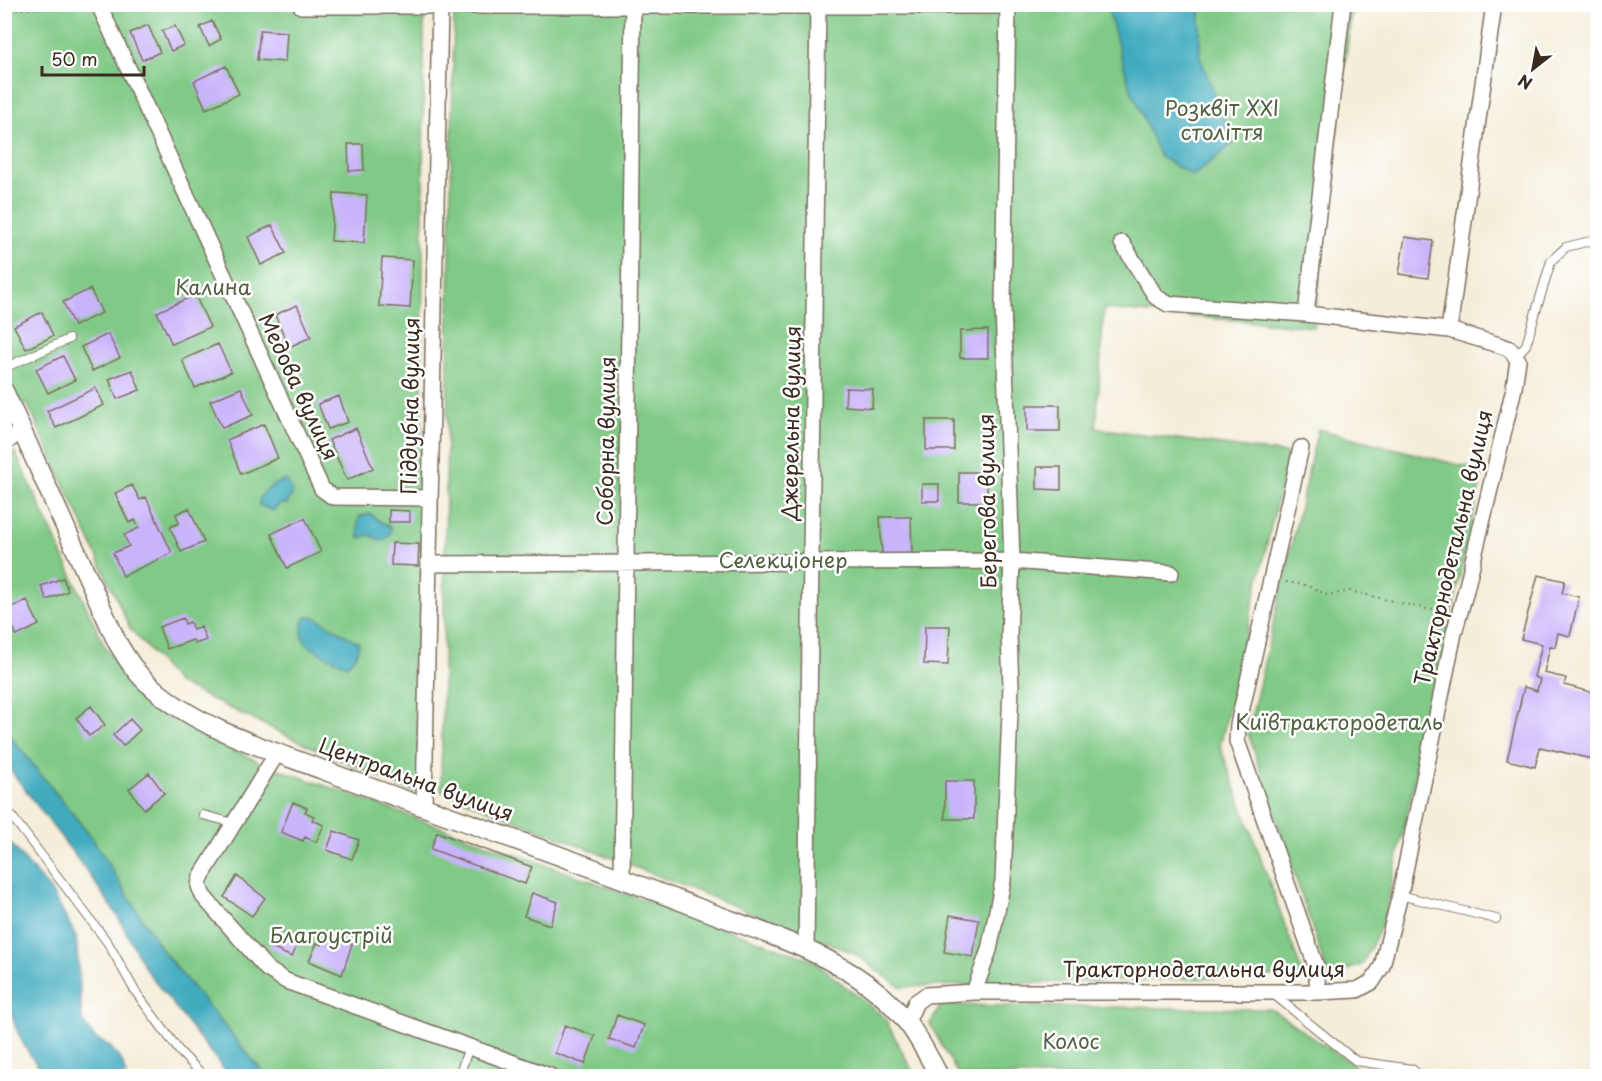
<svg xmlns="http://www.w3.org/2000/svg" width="1602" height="1081" font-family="'Playpen Sans',sans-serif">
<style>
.green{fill:#80c986;stroke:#5e7a52;stroke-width:1.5}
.water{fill:#40abbf;stroke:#3e6a6e;stroke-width:1.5}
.building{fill:#c9b3fa}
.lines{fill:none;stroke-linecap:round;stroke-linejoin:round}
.service-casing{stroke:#7c6e5f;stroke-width:10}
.minor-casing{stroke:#7c6e5f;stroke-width:18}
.tertiary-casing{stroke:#7c6e5f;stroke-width:21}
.path{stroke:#7c6e5f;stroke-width:2;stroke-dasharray:1.5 4.5;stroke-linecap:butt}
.service{stroke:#fff;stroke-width:8}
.minor{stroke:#fff;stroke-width:15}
.tertiary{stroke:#fff;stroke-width:18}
.labels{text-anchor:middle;stroke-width:5;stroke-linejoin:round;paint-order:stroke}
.park-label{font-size:21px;fill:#536242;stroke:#fff}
.street-label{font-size:21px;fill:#3b2a1e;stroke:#fff}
</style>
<rect width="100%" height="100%" fill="#fff"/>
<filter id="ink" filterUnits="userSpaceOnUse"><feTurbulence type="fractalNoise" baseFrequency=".0167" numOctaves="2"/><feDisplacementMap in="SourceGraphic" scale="12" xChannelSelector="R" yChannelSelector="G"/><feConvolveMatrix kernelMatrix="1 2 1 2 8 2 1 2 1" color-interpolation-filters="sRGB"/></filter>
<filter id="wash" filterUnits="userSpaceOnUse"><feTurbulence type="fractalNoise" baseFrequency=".008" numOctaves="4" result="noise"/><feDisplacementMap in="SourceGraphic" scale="24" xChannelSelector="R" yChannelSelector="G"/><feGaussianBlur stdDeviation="1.35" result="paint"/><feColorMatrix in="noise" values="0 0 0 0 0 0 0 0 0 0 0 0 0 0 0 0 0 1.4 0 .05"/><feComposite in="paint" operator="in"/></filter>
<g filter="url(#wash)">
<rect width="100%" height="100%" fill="#f4edd9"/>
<path class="green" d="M 5,5 L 424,5 L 420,786 L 414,792 L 292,738 L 177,683 L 130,628 L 27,403 L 5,423 Z
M 454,5 L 1352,5 L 1314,327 L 1104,309 L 1096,428 L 1288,454 L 1220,746 L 1303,975 L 900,987 L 852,952 L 441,791 Z
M 1318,429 L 1483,471 L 1383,923 L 1362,965 L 1328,976 L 1248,733 Z
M 15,452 L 107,651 L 160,714 L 259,762 L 812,960 L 884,1017 L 915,1076 L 266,1076 L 161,949 L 92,838 L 5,730 L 4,463 Z
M 941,1005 L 1271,1009 L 1369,1076 L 959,1076 L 930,1024 Z"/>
<path class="water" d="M 1107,5 L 1200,5 L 1200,57 L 1234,143 L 1193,176 L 1160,157 L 1128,82 Z
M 285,480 L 288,482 L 293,492 L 287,504 L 280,504 L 273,511 L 259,505 C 257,493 274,484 285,480 Z
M 371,514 C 377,521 384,522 391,528 L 390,535 L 382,541 L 370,535 L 359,538 L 358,521 L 360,516 Z
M 306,617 L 315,617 L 359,643 C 358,653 355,658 347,665 C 325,654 289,647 306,617 Z
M 5,730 L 92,838 L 161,949 L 266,1076 L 229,1076 L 146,970 L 117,915 L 89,874 L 5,763 Z
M 4,836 L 51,891 L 76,936 L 82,1020 L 95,1038 L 110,1046 L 123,1063 L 126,1076 L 45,1076 C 32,1058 19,1041 13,1019 C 9,1007 11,995 5,983 Z"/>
<g id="blocks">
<path class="building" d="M 212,21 L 221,39 L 209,46 L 200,27 Z
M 148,25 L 160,52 L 142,60 L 130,33 Z
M 175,26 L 184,45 L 171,51 L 162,31 Z
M 260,30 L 287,32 L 285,62 L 257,60 Z
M 226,66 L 239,94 L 206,109 L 194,81 Z
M 348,144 L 363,144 L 364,170 L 349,171 Z
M 334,193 L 367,195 L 364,243 L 331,241 Z
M 272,225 L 286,253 L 261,265 L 248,237 Z
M 1405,237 L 1433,241 L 1428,278 L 1399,274 Z
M 382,258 L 413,260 L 410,308 L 379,306 Z
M 90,289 L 102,313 L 74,326 L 63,302 Z
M 195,295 L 210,327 L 172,344 L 157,312 Z
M 297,305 L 311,337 L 289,347 L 275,315 Z
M 42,312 L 53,336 L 26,349 L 14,326 Z
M 988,330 L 988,358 L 960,358 L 960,331 Z
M 108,334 L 120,358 L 92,371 L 81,347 Z
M 218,344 L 231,372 L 195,388 L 182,360 Z
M 63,356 L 75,380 L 48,393 L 36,369 Z
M 132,370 L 140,390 L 117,399 L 109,379 Z
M 96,388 L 104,405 L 56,428 L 47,411 Z
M 241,388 L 253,415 L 222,428 L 210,401 Z
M 846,388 L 873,389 L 872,408 L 845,406 Z
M 339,396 L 348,422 L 328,429 L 318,404 Z
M 1027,405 L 1060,405 L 1060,431 L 1027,431 Z
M 926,420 L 954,420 L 954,450 L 926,450 Z
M 264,424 L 278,458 L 241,474 L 227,440 Z
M 356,428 L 373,468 L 347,480 L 329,440 Z
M 1037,467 L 1061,467 L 1061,490 L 1037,489 Z
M 959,472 L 987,472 L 987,502 L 959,502 Z
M 922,484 L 939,484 L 939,501 L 922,501 Z
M 132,485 L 140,500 L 146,497 L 172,553 L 123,576 L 113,553 L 129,546 L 124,535 L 139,528 L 135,520 L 129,523 L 115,493 Z
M 189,508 L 204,542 L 181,552 L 170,527 L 179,523 L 176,514 Z
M 389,510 L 410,511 L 410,522 L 389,522 Z
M 880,517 L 911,517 L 912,554 L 882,555 Z
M 305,518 L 321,552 L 287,568 L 271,534 Z
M 392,543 L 419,544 L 418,566 L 391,565 Z
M 1538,575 L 1565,581 L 1562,593 L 1579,597 L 1570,636 L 1558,633 L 1555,647 L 1550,646 L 1544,673 L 1566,678 L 1564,685 L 1598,694 L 1598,737 L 1592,759 L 1540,747 L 1535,767 L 1507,760 L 1524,687 L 1537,691 L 1540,679 L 1534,677 L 1542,644 L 1521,639 Z
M 63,578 L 68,591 L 47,600 L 41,586 Z
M 27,600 L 39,625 L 17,636 L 5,610 Z
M 183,618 L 185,624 L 190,622 L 193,630 L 201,627 L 206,640 L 195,644 L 193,640 L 167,649 L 159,627 Z
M 925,626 L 950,626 L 948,665 L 924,664 Z
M 91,706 L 105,725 L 89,736 L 76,718 Z
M 130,719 L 140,730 L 123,746 L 113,735 Z
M 149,773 L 164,793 L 144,809 L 129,789 Z
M 945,781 L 974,781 L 974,819 L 945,819 Z
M 293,802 L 307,808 L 305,812 L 314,816 L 312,820 L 324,825 L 316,842 L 305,837 L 303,841 L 281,832 Z
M 334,831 L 359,840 L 352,859 L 327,850 Z
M 437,832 L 532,867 L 525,884 L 431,849 Z
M 237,876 L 265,898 L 252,916 L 224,897 Z
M 532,893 L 558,902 L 550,925 L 524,916 Z
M 950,915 L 979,920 L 973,957 L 944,952 Z
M 275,928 L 300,939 L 292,957 L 269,947 Z
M 326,931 L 352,944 L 342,975 L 309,961 L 317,943 L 322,945 Z
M 617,1015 L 644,1025 L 636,1048 L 609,1039 Z
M 565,1025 L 595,1036 L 585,1064 L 555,1053 Z"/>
</g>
</g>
<g filter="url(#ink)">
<use href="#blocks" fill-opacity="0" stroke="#7c6e5f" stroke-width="1.5"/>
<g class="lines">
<defs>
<path id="service" d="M 1515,357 L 1526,345 L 1551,261 L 1566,247 L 1598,239
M 4,368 L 69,339
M 4,806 L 108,943 L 135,991 L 180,1052 L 204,1076
M 203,815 L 234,823
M 1400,895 L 1496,919
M 1273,994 L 1356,1061 L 1412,1069 L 1420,1076
M 459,1076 L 469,1047"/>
<path id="minor" d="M 99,5 L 322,489 L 333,497 L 430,498
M 301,6 L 1008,6
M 1122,243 L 1156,297 L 1168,304 L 1306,314 L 1343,4
M 1449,330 L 1494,4
M 4,444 L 22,430
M 1301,448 L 1238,725 L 1237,741 L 1316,966 L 1318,992
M 429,564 L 1012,561 L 1171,573
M 277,753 L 201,877 L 199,886 L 203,896 L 267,969 L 286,981 L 550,1076
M 424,808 L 440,5
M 622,878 L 633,4
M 806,950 L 818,4
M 974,992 L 989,950 L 1003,881 L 1009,737 L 1011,686 L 1009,635 L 1012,561 L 1003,307 L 1008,4
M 908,1020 L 916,1002 L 926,995 L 974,992 L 1318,992 L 1357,990 L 1372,982 L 1382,966 L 1400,895 L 1454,633 L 1465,594 L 1514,388 L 1518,360 L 1510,349 L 1499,345 L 1449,330 L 1306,314"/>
<path id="tertiary" d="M 4,391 L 117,642 C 127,659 137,675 152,687 C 197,728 267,749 323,770 C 449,817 576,860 701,909 C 758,931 821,949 870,986 C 906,1013 919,1038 939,1076"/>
</defs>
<use href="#service" class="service-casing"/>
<use href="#minor" class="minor-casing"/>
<use href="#tertiary" class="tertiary-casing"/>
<path class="path" d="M 115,5 L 128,4
M 4,10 L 86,6
M 1286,582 L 1306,585 L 1327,595 L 1350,591 L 1426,609 L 1446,608"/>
<use href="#service" class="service"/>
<use href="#minor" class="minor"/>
<use href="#tertiary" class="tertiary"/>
</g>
</g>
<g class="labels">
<g class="park-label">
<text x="1222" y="116">Розквіт XXI<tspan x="1222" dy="24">століття</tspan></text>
<text x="213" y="295">Калина</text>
<text x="783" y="568">Селекціонер</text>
<text x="1339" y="730">Київтрактородеталь</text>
<text x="331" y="943">Благоустрій</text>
<text x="1071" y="1049">Колос</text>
</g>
<g class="street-label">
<text transform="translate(298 387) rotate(65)" y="7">Медова вулиця</text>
<text transform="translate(411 406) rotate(-89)" y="7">Піддубна вулиця</text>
<text transform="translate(792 423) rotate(-89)" y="7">Джерельна вулиця</text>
<text transform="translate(607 441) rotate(-89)" y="7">Соборна вулиця</text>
<text transform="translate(988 501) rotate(-91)" y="7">Берегова вулиця</text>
<text transform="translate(1454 548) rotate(-77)" y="7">Тракторнодетальна вулиця</text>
<text transform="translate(416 780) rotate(20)" y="7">Центральна вулиця</text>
<text x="1204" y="977">Тракторнодетальна вулиця</text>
</g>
</g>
<rect width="1602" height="1081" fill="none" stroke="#fff" stroke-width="24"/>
<g transform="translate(1533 69) rotate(211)" stroke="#ffffff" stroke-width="4.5" paint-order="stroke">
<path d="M0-4.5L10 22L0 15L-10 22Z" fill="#3b2a1e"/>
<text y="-9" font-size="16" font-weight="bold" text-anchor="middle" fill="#3b2a1e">N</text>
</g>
<path d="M42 66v9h102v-9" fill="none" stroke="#3b2a1e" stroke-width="3"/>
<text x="51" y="66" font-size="18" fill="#3b2a1e" stroke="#ffffff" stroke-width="4.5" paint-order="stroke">50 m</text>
</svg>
